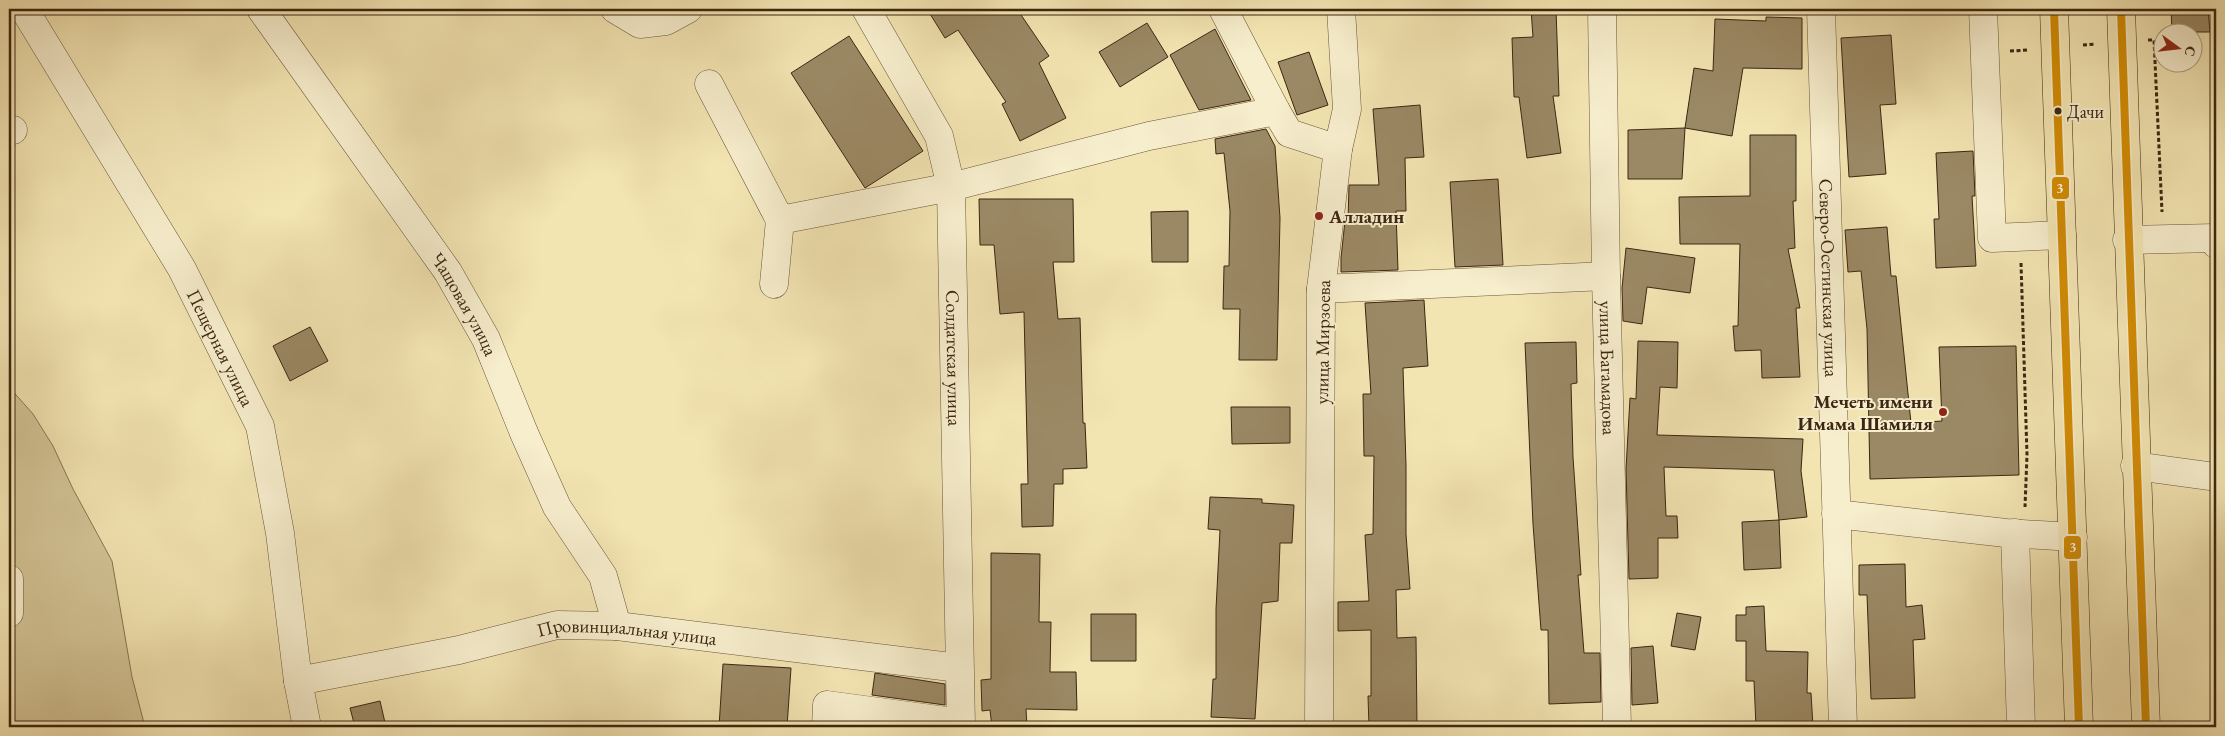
<svg xmlns="http://www.w3.org/2000/svg" width="2225" height="736" font-family="'EB Garamond',serif">
<style>
.green{fill:#d4c597;stroke:#887654}
.building{fill:#9b8965;stroke:#3c2612}
.lines{fill:none;stroke-linecap:round;stroke-linejoin:round}
.minor-casing{stroke:#6a563a;stroke-width:29}
.major-casing{stroke:#3c2612;stroke-width:29}
.path{stroke:#3c2612;stroke-width:3;stroke-dasharray:4 2.5;stroke-linecap:butt}
.minor{stroke:#f7eecd;stroke-width:28}
.major{stroke:#f3e5b2;stroke-width:28}
.bus-1-casing{stroke:#f7eecd;stroke-width:11}
.bus-1{stroke:#d28c04;stroke-width:8}
.bus-dot{fill:#3c2612;stroke:#f7eecd;stroke-width:2}
.poi-dot{fill:#8f2418;stroke:#f7eecd;stroke-width:2}
.labels{text-anchor:middle;stroke-width:4;stroke-linejoin:round;paint-order:stroke}
.bus-label{font-size:18px;fill:#3c2612;stroke:#f7eecd;text-anchor:start}
.poi-label{font-size:19px;font-weight:bold;fill:#3c2612;stroke:#f7eecd;text-anchor:start}
.street-label{font-size:19px;fill:#3c2612;stroke:#f7eecd}
.line-badge{stroke:#f7eecd;stroke-width:2}
.badge-label{font-size:14px;text-anchor:middle;font-weight:bold;fill:#fff}
</style>
<rect width="100%" height="100%" fill="#f3e5b2"/>
<filter id="stains"><feTurbulence type="fractalNoise" baseFrequency=".004" numOctaves="4"/><feColorMatrix values="0 0 0 0 .2 0 0 0 0 .09 0 0 0 0 .02 0 0 0 .5 -.17"/></filter>
<radialGradient id="worn" r=".72"><stop offset=".6" stop-color="#630" stop-opacity="0"/><stop offset="1" stop-color="#630" stop-opacity=".3"/></radialGradient>
<path class="green" d="M 9,387 L 33,414 L 53,446 L 73,489 L 112,561 L 132,677 L 145,727 L 9,727 Z"/>
<path class="building" d="M 927,9 L 1017,9 L 1049,56 L 1039,63 L 1066,118 L 1020,141 L 1002,104 L 1006,102 L 958,30 L 945,38 Z
M 1531,9 L 1556,9 L 1559,96 L 1553,96 L 1561,153 L 1527,158 L 1519,97 L 1514,97 L 1512,38 L 1533,37 Z
M 2171,9 L 2208,9 L 2210,32 L 2172,32 Z
M 1766,17 L 1802,18 L 1802,69 L 1743,68 L 1732,136 L 1685,128 L 1694,68 L 1713,71 L 1715,19 L 1766,21 Z
M 1147,23 L 1168,57 L 1120,87 L 1099,52 Z
M 1215,29 L 1251,100 L 1199,110 L 1170,55 Z
M 1891,35 L 1896,104 L 1880,105 L 1886,174 L 1849,177 L 1841,38 Z
M 849,36 L 923,151 L 865,188 L 791,73 Z
M 1309,52 L 1328,105 L 1297,115 L 1278,62 Z
M 1420,105 L 1424,157 L 1405,158 L 1406,211 L 1396,211 L 1398,270 L 1341,272 L 1341,258 L 1345,221 L 1348,221 L 1349,185 L 1379,185 L 1373,109 Z
M 1685,128 L 1682,179 L 1628,179 L 1628,130 Z
M 1266,129 L 1275,146 L 1280,218 L 1277,360 L 1239,360 L 1240,309 L 1223,309 L 1224,266 L 1229,266 L 1230,211 L 1224,153 L 1216,154 L 1215,139 Z
M 1750,135 L 1796,135 L 1796,201 L 1793,201 L 1795,248 L 1788,249 L 1800,308 L 1796,308 L 1800,377 L 1762,378 L 1761,350 L 1735,351 L 1733,326 L 1738,326 L 1740,244 L 1680,244 L 1679,197 L 1750,196 Z
M 1973,151 L 1975,196 L 1972,196 L 1976,266 L 1936,268 L 1934,219 L 1939,219 L 1936,153 Z
M 1498,179 L 1503,265 L 1455,267 L 1450,182 Z
M 979,199 L 1073,199 L 1074,262 L 1053,262 L 1058,319 L 1080,318 L 1083,423 L 1085,423 L 1087,468 L 1063,469 L 1063,484 L 1054,484 L 1053,526 L 1022,527 L 1021,484 L 1028,484 L 1024,312 L 1000,314 L 994,245 L 980,245 Z
M 1188,211 L 1188,262 L 1152,262 L 1151,212 Z
M 1887,227 L 1891,276 L 1896,276 L 1911,423 L 1942,421 L 1939,347 L 2016,346 L 2019,475 L 1870,479 L 1867,329 L 1861,271 L 1848,272 L 1845,230 Z
M 1626,248 L 1695,258 L 1690,293 L 1647,287 L 1642,324 L 1623,321 L 1622,288 Z
M 1424,300 L 1428,366 L 1403,368 L 1406,466 L 1406,534 L 1410,589 L 1396,590 L 1397,638 L 1416,637 L 1417,727 L 1369,727 L 1368,696 L 1371,696 L 1371,630 L 1338,631 L 1338,602 L 1369,601 L 1365,535 L 1373,534 L 1374,456 L 1364,456 L 1363,394 L 1371,394 L 1365,303 Z
M 310,327 L 328,361 L 290,381 L 273,346 Z
M 1638,341 L 1678,342 L 1677,388 L 1660,387 L 1657,435 L 1803,439 L 1801,471 L 1807,517 L 1779,520 L 1774,470 L 1664,467 L 1666,516 L 1677,516 L 1678,538 L 1658,538 L 1658,578 L 1629,579 L 1626,469 L 1630,398 L 1636,399 Z
M 1576,342 L 1577,383 L 1571,384 L 1573,457 L 1581,575 L 1578,575 L 1584,653 L 1600,653 L 1601,702 L 1549,704 L 1548,630 L 1541,630 L 1533,524 L 1525,343 Z
M 1231,407 L 1290,407 L 1290,443 L 1232,444 Z
M 1210,497 L 1262,499 L 1262,503 L 1294,505 L 1292,543 L 1280,543 L 1278,601 L 1262,603 L 1255,719 L 1211,717 L 1213,679 L 1216,679 L 1216,609 L 1220,530 L 1208,529 Z
M 1779,520 L 1781,568 L 1744,570 L 1742,522 Z
M 991,553 L 1040,554 L 1039,622 L 1051,622 L 1050,672 L 1076,672 L 1077,710 L 1026,709 L 1027,727 L 992,727 L 990,710 L 982,711 L 981,680 L 991,679 Z
M 1905,564 L 1906,607 L 1922,605 L 1925,639 L 1913,640 L 1915,698 L 1871,699 L 1867,595 L 1859,595 L 1859,565 Z
M 1764,606 L 1766,651 L 1808,652 L 1807,693 L 1811,693 L 1813,727 L 1756,727 L 1754,681 L 1746,681 L 1746,641 L 1736,641 L 1736,615 L 1746,615 L 1746,607 Z
M 1677,613 L 1701,617 L 1695,650 L 1671,646 Z
M 1091,614 L 1136,614 L 1136,661 L 1091,661 Z
M 1653,646 L 1658,703 L 1632,705 L 1631,648 Z
M 723,664 L 791,668 L 787,727 L 719,727 Z
M 875,673 L 945,684 L 945,705 L 872,695 Z
M 380,701 L 386,727 L 355,727 L 350,708 Z"/>
<g class="lines">
<defs>
<g id="minor">
<path id="s1" d="M 24,9 L 182,269 L 260,426 L 280,533 L 298,681 L 307,727"/>
<path id="s2" d="M 261,9 L 448,272 L 486,339 L 524,433 L 557,507 L 603,576 L 617,626"/>
<path d="M 615,9 L 640,24 L 666,21 L 688,9"/>
<path id="s3" d="M 866,9 L 939,136 L 951,187 L 961,727"/>
<path d="M 1223,9 L 1276,111 L 1289,133 L 1338,149 L 1321,289 L 1319,727"/>
<path id="s4" d="M 1602,9 L 1606,276 L 1617,727"/>
<path id="s5" d="M 1821,9 L 1843,727"/>
<path d="M 1983,9 L 1992,238 L 2062,235"/>
<path d="M 709,84 L 780,220 L 951,187 L 1149,136 L 1276,111"/>
<path d="M 9,130 L 13,130"/>
<path d="M 1338,149 L 1347,109 L 1341,9"/>
<path d="M 2127,240 L 2215,238 L 2216,244"/>
<path d="M 774,284 L 780,220"/>
<path d="M 1321,289 L 1606,276"/>
<path d="M 2135,466 L 2216,477"/>
<path d="M 1836,514 L 2006,533 L 2073,537"/>
<path d="M 2015,533 L 2021,727"/>
<path d="M 9,579 L 9,613"/>
<path id="s6" d="M 298,681 L 459,650 L 557,625 L 617,626 L 959,668"/>
<path d="M 826,727 L 827,705 L 961,723"/>
</g>
<path id="major" d="M 2054,9 L 2079,727
M 2121,9 L 2146,727"/>
</defs>
<use href="#minor" class="minor-casing"/>
<use href="#major" class="major-casing"/>
<path class="path" d="M 2148,40 L 2154,40 L 2162,212
M 2083,45 L 2096,44
M 2010,51 L 2029,50
M 2021,263 L 2027,455 L 2025,507"/>
<use href="#minor" class="minor"/>
<use href="#major" class="major"/>
<defs>
<path id="bus-1" d="M 2054,9 L 2079,727
M 2121,9 L 2146,727"/>
</defs>
<use href="#bus-1" class="bus-1-casing"/>
<use href="#bus-1" class="bus-1"/>
</g>
<circle class="bus-dot" cx="2058" cy="111" r="4.5"/>
<g class="poi-dot">
<circle cx="1319" cy="216" r="5"/>
<circle cx="1943" cy="412" r="5"/>
</g>
<g class="labels">
<g class="bus-label">
<text x="2067" y="118">Дачи</text>
</g>
<g class="poi-label">
<text x="1329" y="223">Алладин</text>
<text x="1933" y="408" text-anchor="end">Мечеть имени<tspan x="1933" dy="22">Имама Шамиля</tspan></text>
</g>
<g class="street-label">
<text dy="7" stroke="none"><textPath href="#s5" startOffset="269">Северо-Осетинская улица</textPath></text>
<text dy="7" stroke="none"><textPath href="#s2" startOffset="359">Чащовая улица</textPath></text>
<text transform="translate(1322 342) rotate(-89)" y="7">улица Мирзоева</text>
<text dy="7" stroke="none"><textPath href="#s1" startOffset="392">Пещерная улица</textPath></text>
<text dy="7" stroke="none"><textPath href="#s3" startOffset="370">Солдатская улица</textPath></text>
<text dy="7" stroke="none"><textPath href="#s4" startOffset="359">улица Багамадова</textPath></text>
<text dy="7" stroke="none"><textPath href="#s6" startOffset="335">Провинциальная улица</textPath></text>
</g>
</g>
<g class="line-badge">
<rect x="2051" y="176" width="19" height="24" rx="5" fill="#d28c04"/>
<rect x="2063" y="535" width="19" height="25" rx="5" fill="#d28c04"/>
</g>
<g class="badge-label">
<text x="2060" y="193">3</text>
<text x="2073" y="552">3</text>
</g>
<rect width="2225" height="736" fill="none" stroke="#f3e5b2" stroke-width="30"/>
<rect x="10" y="10" width="2205" height="716" fill="none" stroke="#3c2612" stroke-width="2.5"/>
<rect x="15" y="15" width="2195" height="706" fill="none" stroke="#3c2612"/>
<g transform="translate(2178 48) rotate(105)"><circle r="24" fill="#f7eecd" stroke="#ac9e82"/>
<path d="M0-4L9 19L0 12L-9 19Z" fill="#8f2418"/>
<text y="-8" font-size="14" font-weight="bold" text-anchor="middle" fill="#3c2612">С</text>
</g>
<rect width="100%" height="100%" filter="url(#stains)"/>
<rect width="100%" height="100%" fill="url(#worn)"/>
</svg>
